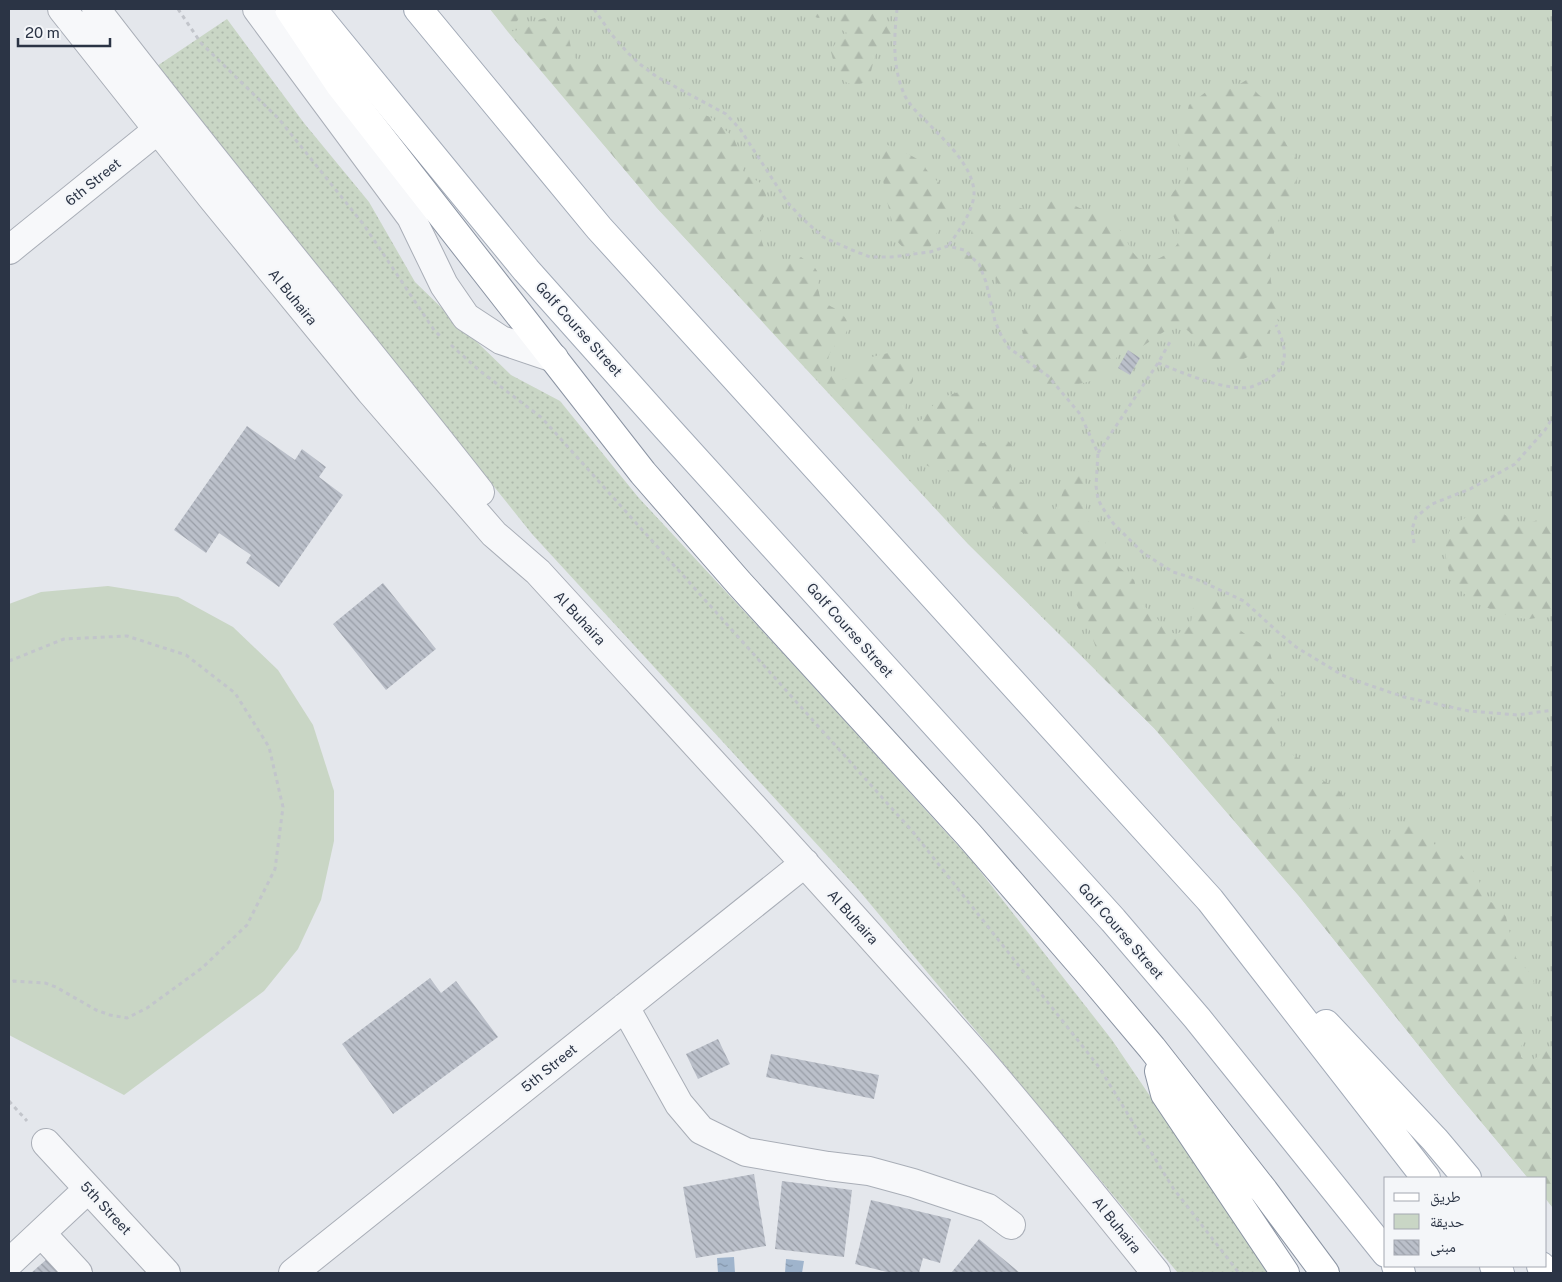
<svg xmlns="http://www.w3.org/2000/svg" width="1562" height="1282" font-family="'Public Sans','Noto Naskh Arabic',sans-serif">
<style>
.grass{fill:url(#grass-tufts)}
.forest{fill:url(#forest-firs)}
.park{fill:#c9d6c5}
.garden{fill:url(#garden-dots)}
.water{fill:url(#water-ripples)}
.building{fill:url(#building-back-hatch)}
.lines{fill:none;stroke-linecap:round;stroke-linejoin:round}
.minor-casing{stroke:#a9aeb7;stroke-width:30}
.major-casing{stroke:#a3abb8;stroke-width:30}
.highway-casing{stroke:#8b94a3;stroke-width:30}
.path{stroke:#c2c5cb;stroke-width:3;stroke-dasharray:4 4;stroke-linecap:butt}
.minor{stroke:#f7f8fa;stroke-width:28}
.major{stroke:#fff;stroke-width:28}
.highway{stroke:#fff;stroke-width:28}
.labels{text-anchor:middle;stroke-width:4;stroke-linejoin:round;paint-order:stroke}
.street-label{font-size:14px;fill:#2b3445;stroke:#f4f6f9}
</style>
<defs>
<pattern id="grass-tufts" width="24" height="20" patternUnits="userSpaceOnUse" patternTransform="scale(1.25)"><rect width="24" height="20" fill="#c9d6c5"/><path d="M3 7l-1-3M5 7V3M7 7l1-3M15 17l-1-3M17 17v-4M19 17l1-3" fill="none" stroke="#adb8ab"/></pattern>
<pattern id="forest-firs" width="22" height="20" patternUnits="userSpaceOnUse" patternTransform="scale(1.25)"><rect width="22" height="20" fill="#c9d6c5"/><path d="M5 1l3.5 6h-7zM16 11l3.5 6h-7z" fill="#adb8ab"/></pattern>
<pattern id="garden-dots" width="8" height="8" patternUnits="userSpaceOnUse" patternTransform="scale(1.25)"><rect width="8" height="8" fill="#c9d6c5"/><path d="M2 2h.1M6 6h.1" fill="none" stroke="#adb8ab" stroke-width="1.8" stroke-linecap="round"/></pattern>
<pattern id="water-ripples" width="26" height="14" patternUnits="userSpaceOnUse" patternTransform="scale(1.25)"><rect width="26" height="14" fill="#9fb4cc"/><path d="M2 4q2-2 4 0t4 0M15 11q2-2 4 0t4 0" fill="none" stroke="#8293a7"/></pattern>
<pattern id="building-back-hatch" width="6" height="6" patternUnits="userSpaceOnUse" patternTransform="scale(1.25)"><rect width="6" height="6" fill="#bbc0ca"/><path d="M-1 5l2 2M0 0l6 6M5-1l2 2" fill="none" stroke="#989da6"/></pattern>
</defs>
<rect width="100%" height="100%" fill="#e4e7ec"/>
<path class="grass" d="M 490,9 L 1553,9 L 1553,1208 L 1546,1199 L 1546,1178 L 1528,1178 L 1452,1087 L 1299,896 L 1154,728 L 968,544 L 657,208 Z"/>
<path class="forest" d="M 490,9 L 526,9 L 509,32 L 527,28 L 538,20 L 545,18 L 560,21 L 567,28 L 571,48 L 575,58 L 579,62 L 589,64 L 605,60 L 616,61 L 626,64 L 641,78 L 682,103 L 690,109 L 710,117 L 731,135 L 734,139 L 740,153 L 743,173 C 749,178 757,179 761,184 C 769,192 768,215 760,223 C 759,233 763,253 772,259 C 776,261 781,261 785,262 L 790,259 L 801,257 C 806,261 814,265 817,271 C 821,279 815,291 823,303 C 837,308 856,320 844,336 C 842,339 840,340 838,342 C 826,355 824,365 837,380 C 851,382 851,369 861,362 C 869,356 882,355 892,352 L 901,359 L 913,375 L 913,381 L 908,390 L 904,415 L 906,425 L 921,420 L 935,403 L 949,395 L 959,392 L 975,395 C 981,403 982,416 975,424 C 975,430 979,437 981,443 C 988,444 990,440 996,438 C 1008,435 1017,450 1016,460 C 1015,464 1011,466 1009,470 C 1012,478 1021,482 1029,486 L 1036,506 L 1044,511 L 1055,509 C 1065,495 1061,484 1075,472 L 1084,477 L 1088,497 L 1084,516 L 1104,540 L 1113,559 L 1119,567 L 1134,580 L 1140,600 L 1146,608 L 1154,614 L 1166,631 L 1176,634 C 1199,626 1187,618 1196,600 L 1207,597 L 1217,601 L 1234,613 L 1239,621 L 1241,631 C 1264,648 1277,645 1270,678 C 1283,695 1294,705 1274,722 C 1276,731 1277,741 1284,748 C 1296,762 1307,754 1315,777 L 1334,786 L 1342,794 L 1352,813 L 1354,823 L 1362,830 L 1382,836 L 1393,835 L 1411,823 L 1421,826 L 1430,832 L 1432,841 L 1439,850 L 1449,848 L 1459,852 L 1478,877 L 1484,897 L 1501,909 L 1506,917 L 1516,958 L 1530,973 L 1534,983 C 1523,1000 1519,1001 1528,1021 L 1520,1029 L 1525,1038 L 1521,1047 L 1521,1057 L 1529,1064 L 1545,1050 L 1553,1048 L 1553,1208 L 1546,1199 L 1546,1178 L 1528,1178 L 1452,1087 L 1299,896 L 1154,728 L 1096,671 L 1096,648 L 1089,628 L 1074,600 L 1072,590 L 1057,562 L 1035,562 L 1028,555 L 1025,534 L 1006,523 L 1001,514 L 994,507 L 974,501 L 962,484 L 957,474 L 947,470 L 936,470 L 926,465 L 920,456 L 912,449 L 901,446 L 882,450 L 657,208 L 508,32 Z
M 806,9 L 873,9 L 874,17 L 888,26 L 892,34 C 888,42 881,45 877,52 C 872,60 873,71 868,78 C 866,82 862,84 858,84 C 839,87 835,66 831,52 L 835,44 L 847,33 L 840,29 L 835,13 L 818,18 L 810,15 Z
M 1250,78 L 1255,84 L 1256,92 C 1258,94 1260,96 1262,97 C 1268,99 1272,96 1276,102 C 1283,110 1279,120 1280,129 C 1282,142 1292,152 1300,163 C 1299,170 1298,178 1295,185 C 1290,199 1282,211 1277,224 C 1264,257 1270,290 1282,322 L 1276,318 L 1269,321 C 1268,327 1271,333 1268,340 C 1260,356 1218,373 1202,362 C 1194,356 1196,345 1193,337 C 1190,331 1183,327 1178,324 L 1171,327 L 1143,346 L 1127,349 L 1120,353 L 1105,373 L 1099,379 L 1059,389 L 1042,390 L 1034,387 L 1029,380 L 1026,372 L 1021,349 L 1023,331 L 1031,316 L 1035,299 L 1031,291 L 1024,289 L 1015,292 L 1005,291 L 998,285 L 995,277 L 991,275 L 971,270 L 961,256 L 961,247 L 971,234 L 974,221 L 980,212 C 992,213 999,207 1010,206 C 1016,205 1022,210 1028,209 C 1038,209 1046,199 1061,201 C 1070,202 1077,208 1086,210 C 1090,211 1097,210 1101,212 C 1105,214 1117,226 1120,230 C 1127,238 1129,249 1136,256 C 1141,261 1147,262 1154,260 C 1161,258 1168,254 1173,249 C 1190,233 1168,217 1170,199 C 1172,187 1188,185 1188,172 C 1188,160 1177,150 1177,136 C 1178,122 1187,117 1189,105 L 1211,88 C 1229,94 1235,86 1250,78 Z
M 885,144 C 894,148 909,154 917,159 C 923,164 927,171 932,176 C 941,185 949,192 949,205 C 949,215 941,222 938,230 C 936,234 935,240 932,244 C 923,259 905,252 897,241 L 885,193 L 879,151 Z
M 1491,512 L 1504,514 L 1515,521 L 1527,524 L 1553,514 L 1553,612 C 1545,615 1537,619 1528,619 C 1507,618 1467,602 1456,585 C 1445,571 1440,537 1455,524 C 1465,516 1479,513 1491,512 Z"/>
<path class="park" d="M 108,586 L 178,597 L 233,627 L 278,670 L 313,725 L 334,791 L 334,841 L 321,900 L 298,949 L 264,991 L 124,1095 L 9,1035 L 9,604 L 41,592 Z"/>
<path class="garden" d="M 227,19 L 304,123 L 369,202 L 415,282 L 511,375 L 560,401 L 638,497 L 792,663 L 973,862 L 1112,1040 L 1270,1273 L 1178,1273 L 857,888 L 532,534 L 157,66 Z"/>
<path class="water" d="M 734,1257 L 735,1273 L 718,1273 L 717,1258 Z
M 786,1259 L 804,1261 L 802,1273 L 785,1273 Z"/>
<path class="building" d="M 1128,350 L 1140,358 L 1130,375 L 1118,368 Z
M 247,426 L 295,460 L 302,449 L 326,467 L 319,477 L 343,495 L 279,587 L 246,563 L 251,555 L 219,533 L 206,553 L 174,530 Z
M 383,583 L 436,649 L 386,690 L 333,624 Z
M 430,978 L 441,993 L 456,981 L 498,1037 L 393,1114 L 342,1044 Z
M 718,1039 L 730,1064 L 698,1079 L 686,1054 Z
M 771,1054 L 879,1075 L 874,1099 L 766,1077 Z
M 754,1174 L 766,1246 L 696,1258 L 683,1187 Z
M 782,1181 L 852,1190 L 844,1257 L 775,1249 Z
M 871,1200 L 951,1219 L 940,1263 L 923,1258 L 919,1273 L 891,1273 L 855,1264 Z
M 979,1239 L 1020,1273 L 951,1273 Z
M 47,1259 L 60,1273 L 31,1273 Z"/>
<g class="lines">
<defs>
<path id="minor" d="M 62,9 L 212,198 L 370,391 L 494,534 L 538,572 C 686,734 835,894 980,1059 C 1040,1129 1098,1201 1156,1273
M 96,9 C 221,172 353,330 480,492
M 257,9 L 411,217 L 444,285 L 466,317 L 501,340 L 554,358
M 9,250 L 171,119
M 625,1007 L 679,1104 L 701,1130 L 746,1152 L 828,1166 L 869,1171 L 913,1183 L 988,1208 L 1011,1225
M 46,1143 L 166,1273
M 41,1233 L 78,1273
M 9,1263 L 88,1189
M 293,1273 L 805,863"/>
<path id="major" d="M 312,9 L 526,270 L 666,427 L 1113,920 L 1197,1018 L 1386,1253
M 418,9 L 599,228 L 1210,900 L 1426,1178
M 1326,1024 L 1435,1140 L 1467,1178
M 1396,1266 L 1401,1273
M 1494,1266 L 1500,1273
M 1541,1266 L 1548,1273"/>
<path id="highway" d="M 289,9 L 340,85 L 643,473 L 739,583 L 969,835 L 1093,978 L 1152,1048 L 1264,1191 L 1325,1273
M 1159,1071 L 1165,1094 L 1285,1273"/>
</defs>
<use href="#minor" class="minor-casing"/>
<use href="#major" class="major-casing"/>
<use href="#highway" class="highway-casing"/>
<path class="path" d="M 178,9 L 201,43 L 279,119 L 364,225 L 434,330 L 440,336
M 594,9 L 612,35 L 629,54 L 641,65 L 657,77 L 726,114 L 740,129 L 788,203 L 803,219 L 823,237 L 852,250 L 870,257 L 891,257 L 930,252 L 948,246 L 964,250 L 979,264 L 986,282 L 995,321 L 1001,335 L 1009,348 L 1048,376 L 1080,414 L 1098,453 L 1096,486 L 1098,499 L 1102,507 L 1113,523 L 1143,553 L 1173,572 L 1196,579 L 1244,601 L 1279,633 L 1296,647 L 1342,675 L 1357,681 L 1404,697 L 1469,711 L 1518,715 L 1553,710
M 897,9 C 894,38 892,68 905,96 C 910,106 919,114 927,122 C 944,140 975,167 974,195 C 972,213 959,231 948,246
M 451,345 L 480,371 L 542,418 L 913,832 L 1099,1067 L 1173,1188 L 1239,1273
M 1158,363 C 1181,372 1226,392 1251,387 C 1257,385 1263,382 1268,379 C 1292,367 1285,344 1276,325
M 1098,453 L 1158,363 L 1171,340
M 1414,543 L 1412,529 L 1416,517 L 1432,504 L 1470,489 L 1515,464 L 1545,430 L 1553,417
M 9,661 L 64,639 L 127,636 L 186,655 L 235,693 L 269,747 L 283,807 L 275,869 L 247,925 L 202,968 L 147,1008 L 127,1018 L 110,1015 L 96,1010 L 56,987 L 45,983 L 14,981 L 9,983
M 9,1101 L 27,1121"/>
<use href="#minor" class="minor"/>
<use href="#major" class="major"/>
<use href="#highway" class="highway"/>
</g>
<g class="labels">
<g class="street-label">
<text transform="translate(93 182) rotate(-39)" y="5">6th Street</text>
<text transform="translate(293 297) rotate(51)" y="5">Al Buhaira</text>
<text transform="translate(579 329) rotate(48)" y="5">Golf Course Street</text>
<text transform="translate(580 618) rotate(47)" y="5">Al Buhaira</text>
<text transform="translate(850 630) rotate(48)" y="5">Golf Course Street</text>
<text transform="translate(853 917) rotate(48)" y="5">Al Buhaira</text>
<text transform="translate(1121 931) rotate(49)" y="5">Golf Course Street</text>
<text transform="translate(549 1068) rotate(-39)" y="5">5th Street</text>
<text transform="translate(106 1208) rotate(47)" y="5">5th Street</text>
<text transform="translate(1117 1225) rotate(51)" y="5">Al Buhaira</text>
</g>
</g>
<rect width="1562" height="1282" fill="none" stroke="#2b3445" stroke-width="20"/>
<rect x="1384" y="1177" width="162" height="90" fill="#f4f6f9" stroke="#a4a8b1"/>
<rect x="1394" y="1193" width="25" height="8" fill="#ffffff" stroke="#a4a8b1"/>
<text x="1430" y="1202" font-size="15" fill="#2b3445">طريق</text>
<rect x="1394" y="1214" width="25" height="15" fill="#c9d6c5" stroke="#a4a8b1"/>
<text x="1430" y="1227" font-size="15" fill="#2b3445">حديقة</text>
<rect x="1394" y="1240" width="25" height="15" fill="url(#building-back-hatch)" stroke="#a4a8b1"/>
<text x="1430" y="1252" font-size="15" fill="#2b3445">مبنى</text>
<path d="M18 38v8h92v-8" fill="none" stroke="#2b3445" stroke-width="2.5"/>
<text x="25" y="38" font-size="15" fill="#2b3445" stroke="#f4f6f9" stroke-width="4" paint-order="stroke">20 m</text>
</svg>
